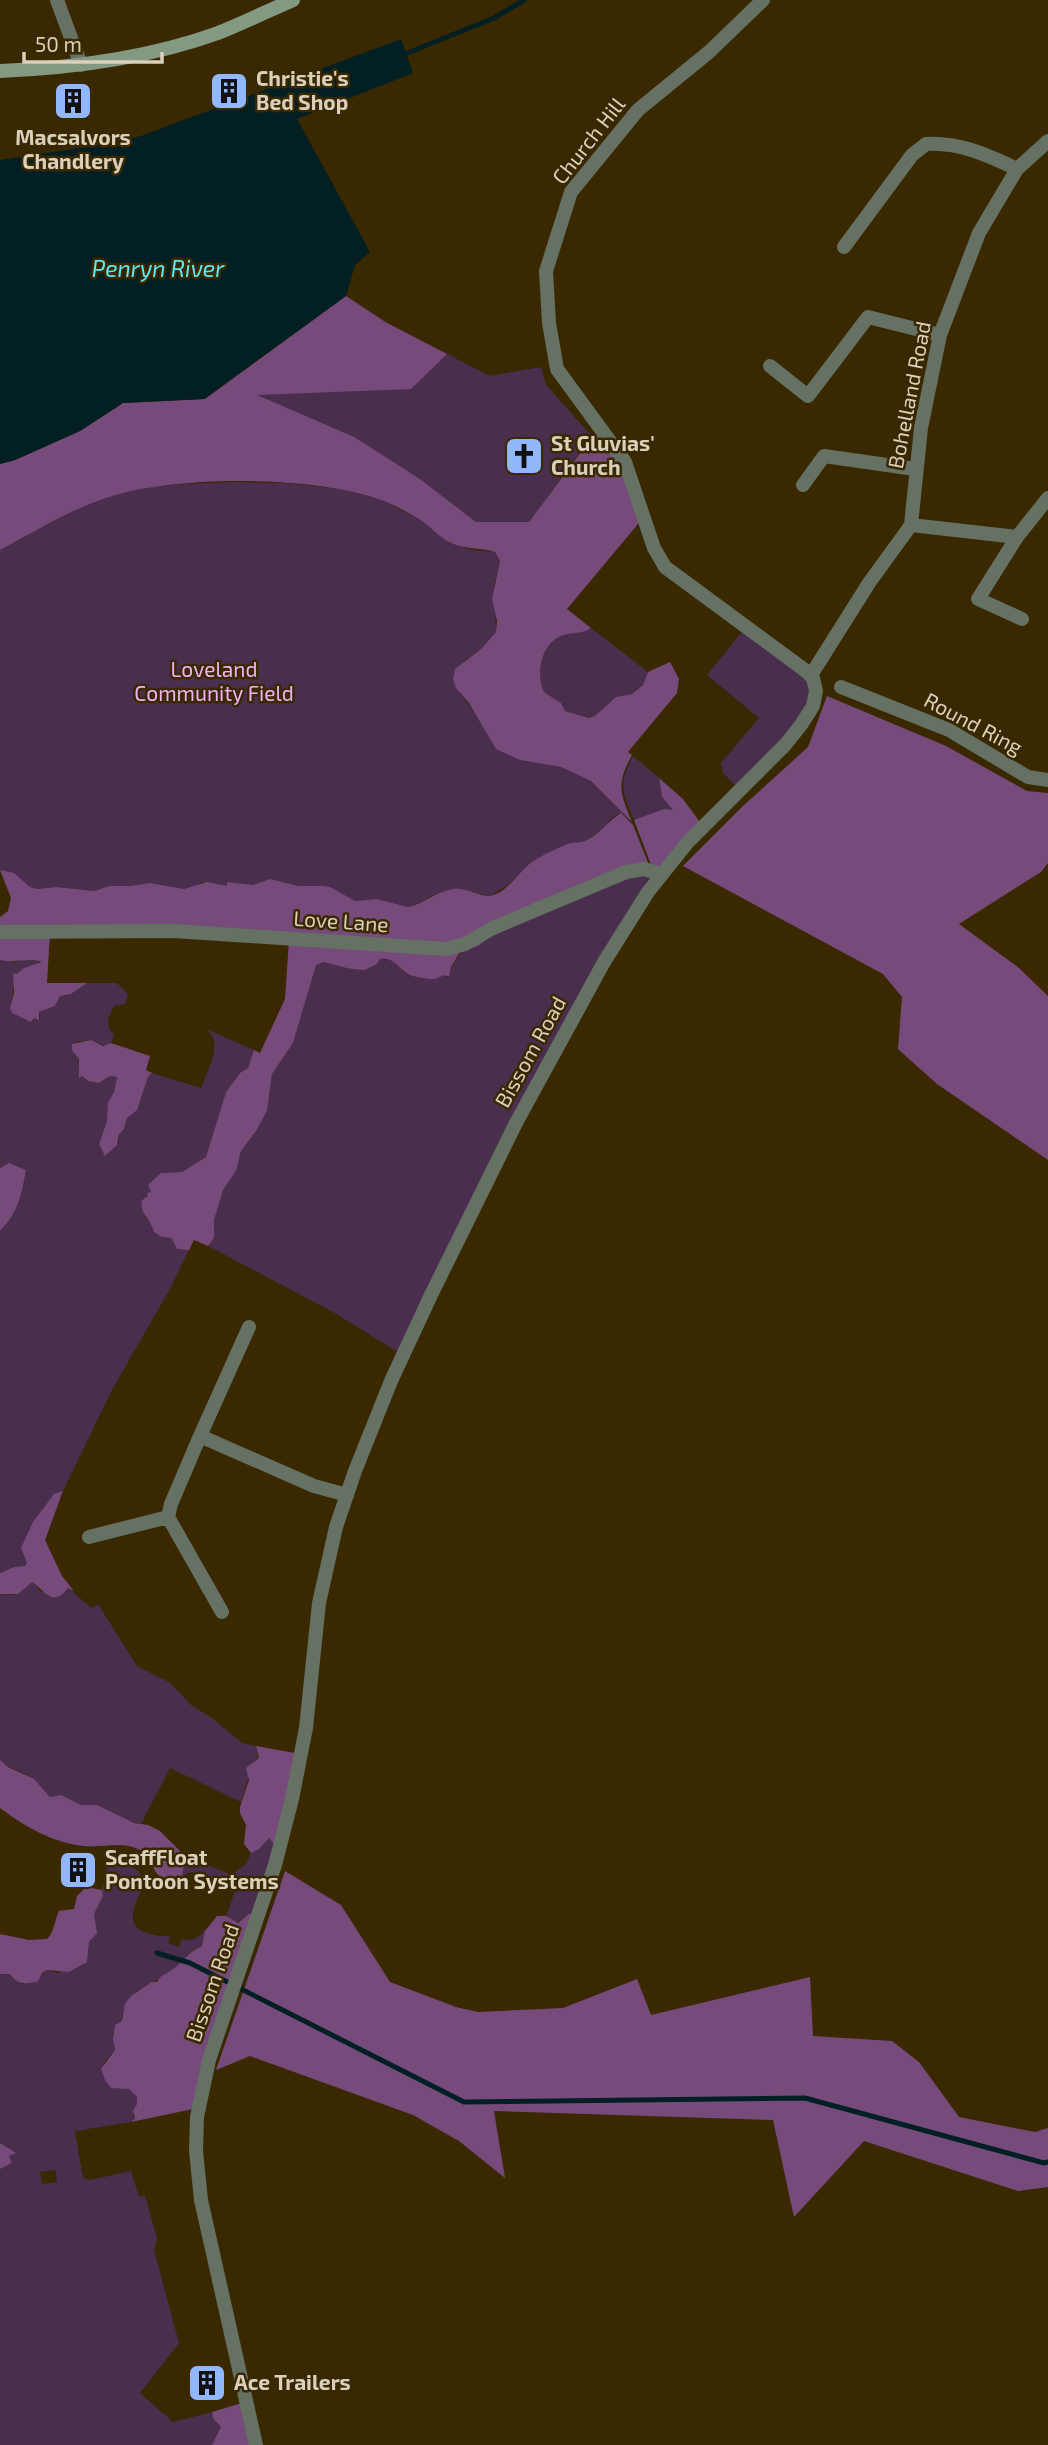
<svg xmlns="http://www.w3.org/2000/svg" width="1048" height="2445" font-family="'Exo 2',sans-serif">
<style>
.green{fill:#4a2e4e;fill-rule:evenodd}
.forest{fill:#764b7c}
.water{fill:#022023}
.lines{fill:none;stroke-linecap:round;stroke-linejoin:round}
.stream{stroke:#022023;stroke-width:5}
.minor{stroke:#657163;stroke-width:14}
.tertiary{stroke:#657163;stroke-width:14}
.secondary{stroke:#849982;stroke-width:14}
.labels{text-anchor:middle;stroke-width:5;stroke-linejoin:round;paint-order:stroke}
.poi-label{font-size:21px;font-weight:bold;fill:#dbd0bc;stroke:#392800;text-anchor:start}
.street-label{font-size:21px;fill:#dbd0bc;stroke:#392800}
.park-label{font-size:21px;fill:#f2b1fa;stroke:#392800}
.water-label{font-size:23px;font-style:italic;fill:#5ce9f4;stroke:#392800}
</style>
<rect width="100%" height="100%" fill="#392800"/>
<path class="green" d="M 387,323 L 490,376 L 541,367 L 546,385 L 592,436 L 529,522 L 476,522 L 420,479 L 255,394 Z
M 235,482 L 285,483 L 340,489 L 379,499 L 420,519 L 450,543 L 473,550 L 495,552 L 500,562 L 494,586 L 496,632 L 481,649 L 464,661 L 456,688 L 478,717 L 520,760 L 561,767 L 591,781 L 632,822 L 620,813 L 612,818 L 604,828 L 585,842 L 568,844 L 530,863 L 508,885 L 490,896 C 478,895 468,888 456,889 C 437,889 425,903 408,907 L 377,899 L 355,901 L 323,886 L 299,886 L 270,879 L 253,885 L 228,882 L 227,886 L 202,882 L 197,886 L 184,889 L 150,883 L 130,886 L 109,886 L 96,891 L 56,887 L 38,889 L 30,887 L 0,870 L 0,550 C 35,532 70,509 107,497 C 149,484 192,483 235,482 Z
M 746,627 L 810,676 L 812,704 L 739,789 L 723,773 L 721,763 L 759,718 L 707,675 Z
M 591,628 L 648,672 L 643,685 L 637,690 L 632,694 L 616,697 L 595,716 L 589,718 L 565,711 L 561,703 L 544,692 C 535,674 542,641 564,635 C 574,632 583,634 591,628 Z
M 633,756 L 659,778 L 662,797 L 673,810 L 661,811 L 634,820 C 622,792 618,784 633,756 Z
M 626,873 L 660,874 L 635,910 L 401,1354 L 333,1312 L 208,1246 L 214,1238 L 214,1220 L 223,1190 L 236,1171 L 241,1151 L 256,1131 L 267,1111 L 272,1074 L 293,1043 L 316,965 L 324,962 C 339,966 349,970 365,970 L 377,964 L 380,959 C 394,957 397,968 408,974 C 421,981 434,976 447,975 L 461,952 L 493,934 Z
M 25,959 L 43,962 C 4,978 19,973 10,1008 L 13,1013 L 31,1022 L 34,1018 L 40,1018 L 39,1012 L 55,1006 L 60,996 L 71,994 L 87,983 L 117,983 L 128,994 L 125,1004 L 114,1006 L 108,1019 L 109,1029 L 114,1034 L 111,1043 L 106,1046 L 90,1040 L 75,1042 L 81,1076 L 88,1081 L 99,1083 L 110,1076 L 117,1077 L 107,1121 L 99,1144 L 106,1155 L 119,1142 L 119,1134 L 126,1125 L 127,1118 L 141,1099 L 148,1077 L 152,1073 L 201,1088 C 207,1071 225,1043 206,1029 L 254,1050 L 248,1068 L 240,1073 L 226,1092 L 206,1157 L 182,1172 L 161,1173 L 149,1185 L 151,1193 L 142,1200 L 145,1217 L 162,1237 L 172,1238 L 178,1249 L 189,1250 L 171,1287 L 112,1390 L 63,1491 C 39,1504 32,1527 22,1552 L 27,1563 L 25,1566 L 14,1567 L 0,1573 L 0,1231 C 16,1215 23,1193 26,1171 C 18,1166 8,1162 0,1168 L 0,960 L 15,962 Z
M 31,1582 L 36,1584 L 40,1591 L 57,1596 L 68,1588 L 70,1589 L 91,1608 L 98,1604 L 137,1666 L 169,1682 L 192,1706 L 212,1718 L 242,1743 L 256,1746 L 258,1758 L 253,1762 L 241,1802 L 170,1768 L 141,1824 L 126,1820 L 97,1805 L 81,1805 L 61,1795 L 50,1797 C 43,1790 38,1782 30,1777 C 20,1770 9,1769 0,1760 L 0,1594 L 13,1595 Z
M 269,1837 L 275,1845 L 258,1916 L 248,1916 L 235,1923 L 226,1916 L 235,1891 C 220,1886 196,1862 182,1877 L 184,1866 L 190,1865 L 193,1859 L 231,1875 L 246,1864 L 251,1853 Z
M 114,1861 C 128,1864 142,1868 144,1884 C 137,1901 121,1925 147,1933 C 154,1935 162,1937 170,1936 L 168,1943 L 179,1947 L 182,1939 C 194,1942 199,1937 207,1928 L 202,1946 C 188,1951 183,1962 172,1971 C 164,1976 156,1981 148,1984 L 146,1989 L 137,1991 L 129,2001 L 124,2008 L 121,2022 L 113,2033 L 115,2050 L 103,2064 L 137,2097 L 137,2104 L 133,2115 L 135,2118 L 131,2122 L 75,2131 L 83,2178 L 90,2180 L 131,2171 L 139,2197 L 145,2196 L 157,2238 L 154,2250 L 179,2343 L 140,2393 L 173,2422 L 212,2412 L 213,2418 L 221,2427 L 212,2445 L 0,2445 L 0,2169 L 12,2163 L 9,2156 L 15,2153 L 0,2143 L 0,1974 L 10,1974 L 22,1984 L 32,1983 L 47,1970 L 59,1973 L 88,1955 L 89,1941 L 95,1928 L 94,1914 L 103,1896 L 102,1890 L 109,1862 ZM 56,2170 L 57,2182 L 42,2184 L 40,2172 Z"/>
<path class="forest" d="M 346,296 L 387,323 L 447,354 L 411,389 L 257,395 L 354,437 L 420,479 L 476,522 L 529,522 L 599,428 L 623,461 L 643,518 L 567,609 L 591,628 C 583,634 574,632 564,635 C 542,641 535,673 544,692 L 561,703 L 565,711 L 589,718 L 595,716 L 616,697 L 632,694 L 637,690 L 643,685 L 648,672 L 670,662 L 679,679 L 677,693 L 628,752 L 632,755 C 616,784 620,793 632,822 L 591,781 L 561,767 L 520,760 L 496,749 L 469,703 L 456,688 L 453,679 L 455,669 L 481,649 L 496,632 L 497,621 L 492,599 L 500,561 L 495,552 C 480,547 464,550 449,542 C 438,536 430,526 419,519 C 408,512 394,505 381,500 C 315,475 172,475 106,498 C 69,510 34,532 0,550 L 0,464 L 15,460 L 80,431 L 123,403 L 205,399 Z
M 827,696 L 946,746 L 1027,791 L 1048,793 L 1048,863 L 1041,872 L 959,924 L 1019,968 L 1048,996 L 1048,1160 L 937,1084 L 898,1049 L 902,997 L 883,974 L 683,866 L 743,806 L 808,747 Z
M 659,778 L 683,799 L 702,825 L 661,872 L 653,870 L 634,820 L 664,809 L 673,810 L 662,797 Z
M 621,813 L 633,825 L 651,870 L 464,943 L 0,930 L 0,917 L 8,911 L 11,898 L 0,870 L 14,873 L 30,887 L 38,889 L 56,887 L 95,891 L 109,886 L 130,886 L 150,883 L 184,889 L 207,882 L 227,886 L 227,882 L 253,885 L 270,879 L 299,886 L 323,886 L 330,887 L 355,901 L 377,899 L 408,907 C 424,904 436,891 453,889 C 466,887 481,897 490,896 C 506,893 517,875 528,865 C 536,858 561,846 571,843 C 577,842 582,843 587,840 C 601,833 608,821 621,813 Z
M 50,932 L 47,983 L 87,983 L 71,994 L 60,996 L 55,1006 L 39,1012 L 39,1020 L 34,1018 L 31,1022 L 12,1013 L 10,1008 L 14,993 L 13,973 L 17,974 L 24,968 L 42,962 C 27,957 15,964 0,960 L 0,933 Z
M 493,934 L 478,946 L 460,952 L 451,967 L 449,976 C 441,974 441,978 433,979 C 427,979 415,977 410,975 C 398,969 395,957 380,959 L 377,964 L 365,970 C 350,970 339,966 324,962 L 316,965 L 293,1043 L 272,1074 L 267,1111 L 256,1131 L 241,1151 L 236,1171 L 223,1190 L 214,1220 L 214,1238 L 208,1246 L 194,1240 L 189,1250 L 177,1249 L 172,1238 L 162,1237 L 154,1232 C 151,1219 139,1214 142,1200 L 148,1196 L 147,1193 L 151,1192 L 148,1185 L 161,1173 L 182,1172 L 206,1157 L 226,1092 L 240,1073 L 248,1068 L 254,1050 L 260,1053 L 285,999 L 289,940 L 437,950 Z
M 91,1040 L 103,1046 L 111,1043 L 150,1056 L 146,1070 L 152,1073 L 148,1077 L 137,1110 L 127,1118 L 124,1129 L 119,1134 L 117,1145 L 105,1156 L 99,1144 L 107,1121 L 108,1103 L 114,1092 L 117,1077 L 110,1076 L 99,1083 L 88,1081 L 82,1076 L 79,1078 L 79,1059 L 72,1050 L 72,1044 Z
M 9,1163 L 26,1170 C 22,1194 18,1213 0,1231 L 0,1168 Z
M 63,1491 L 45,1540 L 62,1576 L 74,1591 L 68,1588 C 52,1609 44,1589 32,1582 L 18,1594 L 0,1594 L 0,1573 L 14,1567 L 25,1566 L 27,1563 L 21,1548 L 33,1522 L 54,1494 Z
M 256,1746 L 300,1754 L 275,1845 L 269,1838 L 259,1849 L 251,1853 L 244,1844 L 246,1825 L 240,1813 L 240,1807 L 249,1780 L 246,1768 L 259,1758 Z
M 0,1760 L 8,1767 L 34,1779 L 50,1797 L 61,1795 L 81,1805 L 97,1805 L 134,1823 L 148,1825 L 160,1831 L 180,1851 L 193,1859 L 191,1865 L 184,1866 L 182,1877 L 176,1885 C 149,1878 155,1858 138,1849 C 121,1841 101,1848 84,1846 C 53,1843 24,1826 0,1808 Z
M 285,1871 L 341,1905 L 390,1982 L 456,2007 L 478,2012 L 563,2008 L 637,1979 L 651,2015 L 810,1977 L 813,2036 L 892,2041 L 919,2062 L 959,2117 L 1035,2132 L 1048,2128 L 1048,2187 L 1018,2191 L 864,2141 L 794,2217 L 773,2120 L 494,2111 L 505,2178 L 459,2141 L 413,2115 L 250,2056 L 216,2070 Z
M 86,1887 L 102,1890 L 103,1896 L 94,1914 L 97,1933 L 89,1942 L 87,1962 L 69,1972 L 47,1970 L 42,1973 L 38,1981 C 26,1985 18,1985 10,1974 L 0,1974 L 0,1934 L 29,1940 L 47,1939 C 55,1931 54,1921 59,1911 L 74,1909 L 77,1896 Z
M 249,1914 L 258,1916 L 198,2108 L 131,2122 L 135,2118 L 133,2111 L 137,2104 L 137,2097 L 129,2089 L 111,2088 L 105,2080 L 101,2069 L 115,2050 L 113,2039 L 115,2025 L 121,2022 C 124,2017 123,2010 125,2004 C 131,1993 143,1990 151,1982 L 157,1982 C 161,1974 164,1976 170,1971 C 183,1963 186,1953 202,1946 L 205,1931 L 217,1916 L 226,1916 L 238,1923 Z
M 0,2143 L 16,2153 L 9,2156 L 12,2163 L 0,2169 Z
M 245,2402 L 255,2445 L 212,2445 L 221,2427 L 213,2418 L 212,2412 Z"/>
<path class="water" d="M 401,39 L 413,73 L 297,119 L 370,252 L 355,265 L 346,296 L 204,399 L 123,403 L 80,431 L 15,460 L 0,464 L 0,160 L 101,145 L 141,136 Z"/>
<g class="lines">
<path class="stream" d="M 405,54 L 494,18 L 524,0
M 157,1953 L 190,1963 L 464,2102 L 805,2098 L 1044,2163 L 1048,2162"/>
<path class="minor" d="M 57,0 L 81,65
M 1017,169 L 1048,141
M 770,366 L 808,396 L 868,317 L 940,335
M 803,485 L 824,456 L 915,469
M 911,525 L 1017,537 L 1048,498
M 1017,537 L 978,599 L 1022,619
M 811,675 L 869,583 L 911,525 L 921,428 L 940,335 L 979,233 L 1017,169 C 988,155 959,142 926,144 L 912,155 L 844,247
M 841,687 L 949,730 L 1028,777 L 1048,780
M 0,932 L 174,931 L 446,949 L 465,944 L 493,928 L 626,872 L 644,869 L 661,874
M 200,1436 L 249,1327
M 89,1537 L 168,1517
M 222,1612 L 168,1517 L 171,1504 L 200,1436 L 314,1486 L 347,1495"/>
<path class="tertiary" d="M 256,2445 L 201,2200 L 196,2151 L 197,2117 L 209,2060 L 275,1865 L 292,1799 L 306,1728 L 319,1603 L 336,1527 L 355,1471 L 391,1381 L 431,1295 L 516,1123 L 604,962 L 648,892 L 688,842 L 785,745 L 801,725 L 813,706 L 816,691 L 813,678 L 806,671 L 665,567 L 654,548 L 625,462 L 557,369 L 549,323 L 546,271 L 571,192 L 638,110 L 709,52 L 763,0"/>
<path class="secondary" d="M 0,71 C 73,68 149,58 218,33 C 243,23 268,11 293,0"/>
</g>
<defs>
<symbol id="building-square" viewBox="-11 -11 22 22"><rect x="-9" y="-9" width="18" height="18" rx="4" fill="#92b7fd" stroke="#392800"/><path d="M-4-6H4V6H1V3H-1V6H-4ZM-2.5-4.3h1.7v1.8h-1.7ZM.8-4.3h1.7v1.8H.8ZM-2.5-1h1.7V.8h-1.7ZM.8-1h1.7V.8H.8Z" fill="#111"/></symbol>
<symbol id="church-square" viewBox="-11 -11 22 22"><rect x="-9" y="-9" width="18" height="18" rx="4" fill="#92b7fd" stroke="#392800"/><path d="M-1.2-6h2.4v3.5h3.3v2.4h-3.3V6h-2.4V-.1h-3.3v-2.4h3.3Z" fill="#111"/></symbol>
</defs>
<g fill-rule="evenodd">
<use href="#building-square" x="207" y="69" width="44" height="44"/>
<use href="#building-square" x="51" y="79" width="44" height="44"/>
<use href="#church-square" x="502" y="434" width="44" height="44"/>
<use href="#building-square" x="56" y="1848" width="44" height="44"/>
<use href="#building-square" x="185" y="2361" width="44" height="44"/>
</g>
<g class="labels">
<g class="poi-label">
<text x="256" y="86">Christie's<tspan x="256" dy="24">Bed Shop</tspan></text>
<text x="73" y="145" text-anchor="middle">Macsalvors<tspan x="73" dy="24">Chandlery</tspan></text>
<text x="551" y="451">St Gluvias'<tspan x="551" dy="24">Church</tspan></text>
<text x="105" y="1865">ScaffFloat<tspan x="105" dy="24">Pontoon Systems</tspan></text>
<text x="234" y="2390">Ace Trailers</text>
</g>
<g class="street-label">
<text transform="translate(589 141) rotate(-52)" y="7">Church Hill</text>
<text transform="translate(910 395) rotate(-79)" y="7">Bohelland Road</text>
<text transform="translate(973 724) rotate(28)" y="7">Round Ring</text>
<text transform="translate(341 922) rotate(4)" y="7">Love Lane</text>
<text transform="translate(531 1052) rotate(-61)" y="7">Bissom Road</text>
<text transform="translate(213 1983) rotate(-71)" y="7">Bissom Road</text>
</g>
<g class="park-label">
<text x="214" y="677">Loveland<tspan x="214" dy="24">Community Field</tspan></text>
</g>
<g class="water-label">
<text x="158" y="277">Penryn River</text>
</g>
</g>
<path d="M24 52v10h138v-10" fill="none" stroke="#dbd0bc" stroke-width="3.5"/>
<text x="35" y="52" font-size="21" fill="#dbd0bc" stroke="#392800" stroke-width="5" paint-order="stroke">50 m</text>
</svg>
